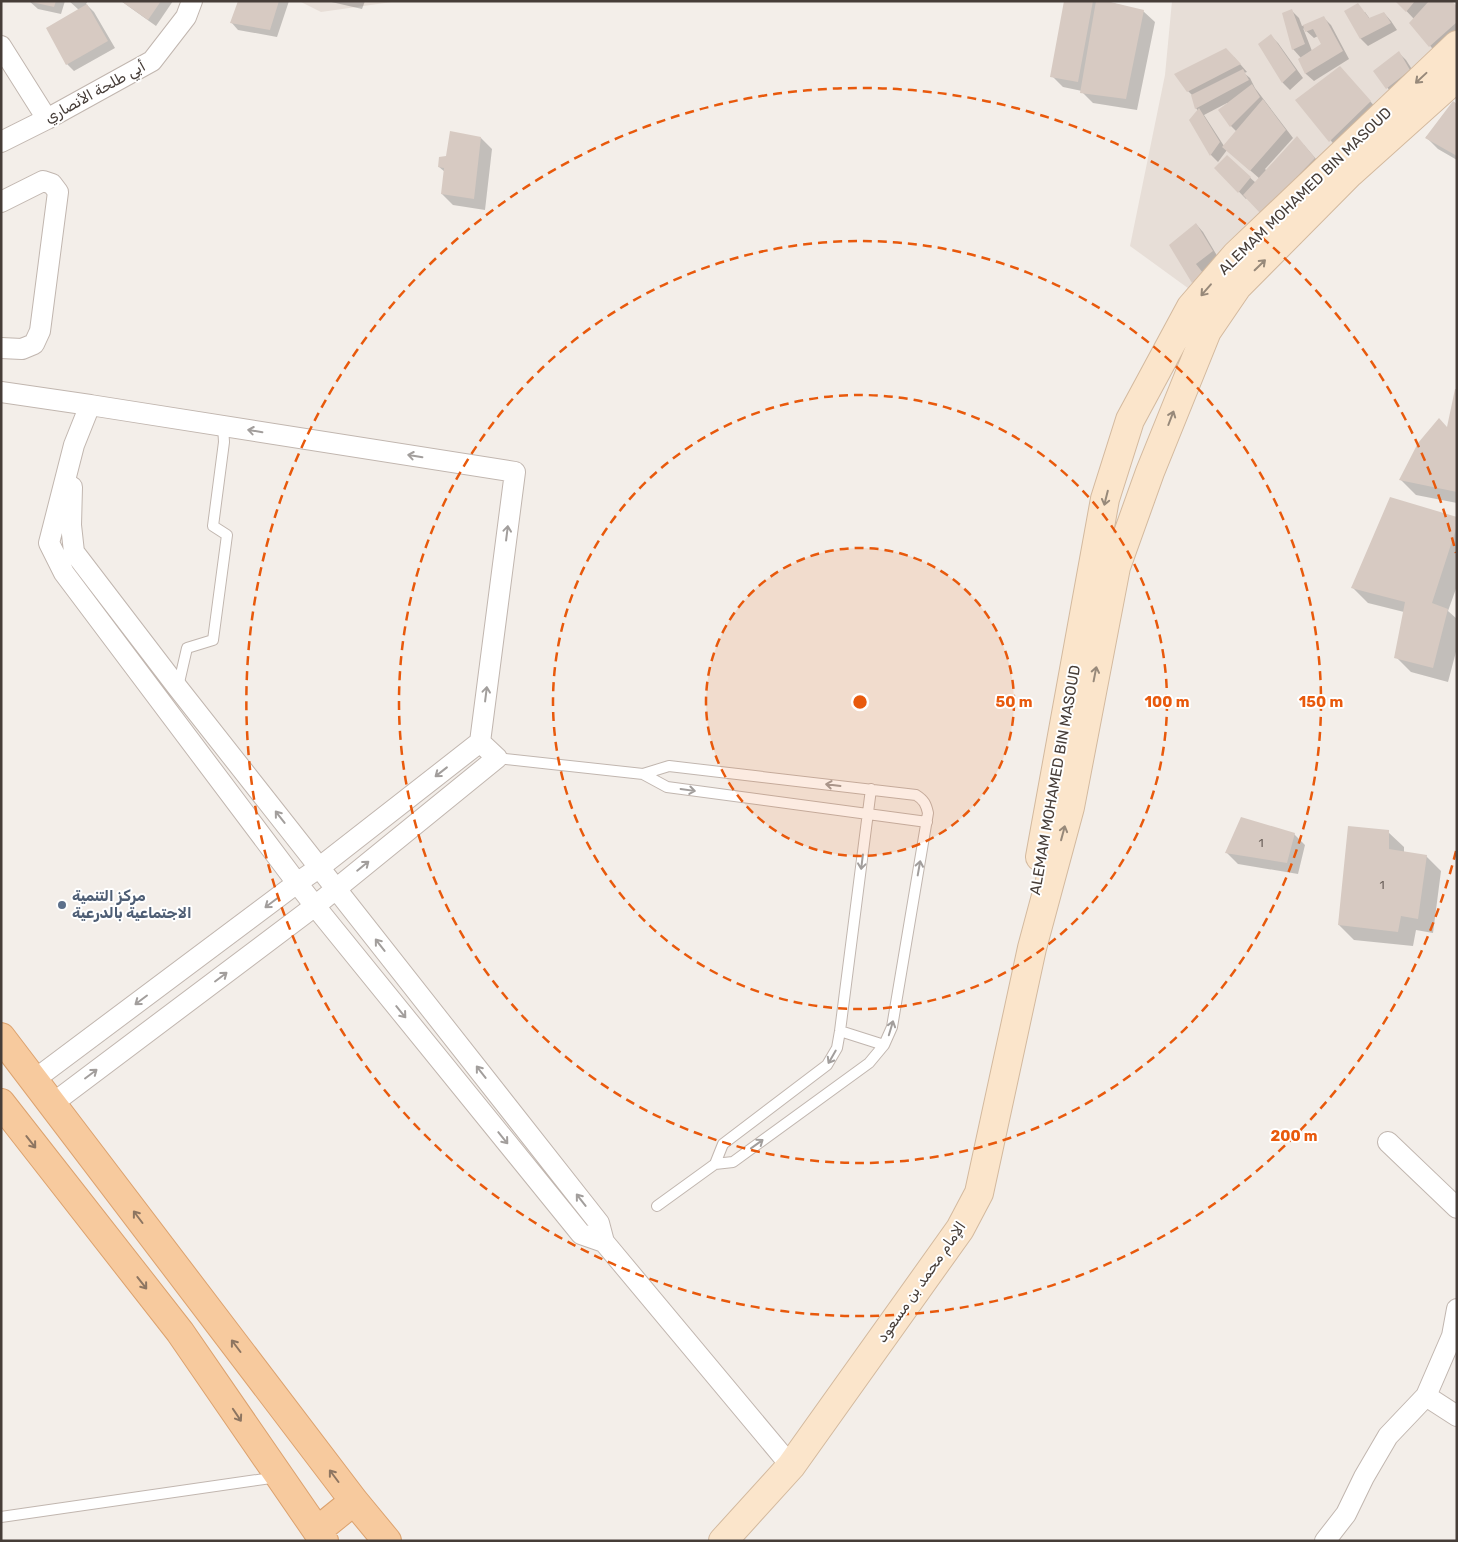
<svg xmlns="http://www.w3.org/2000/svg" width="1458" height="1542" font-family="Rubik,'Noto Naskh Arabic',sans-serif">
<style>
.residential{fill:#e7ded7}
.shadow{fill:#0003;fill-rule:evenodd}
.building{fill:#d7cac2}
.lines{fill:none;stroke-linecap:round;stroke-linejoin:round}
.lane-casing{stroke:#c1b6af;stroke-width:12}
.street-casing{stroke:#c1b6af;stroke-width:22}
.secondary-casing{stroke:#d3b99e;stroke-width:30}
.primary-casing{stroke:#dca26e;stroke-width:30}
.lane{stroke:#fff;stroke-width:10}
.street{stroke:#fff;stroke-width:20}
.secondary{stroke:#fbe5cb;stroke-width:28}
.primary{stroke:#f7ca9e;stroke-width:28}
.oneway{stroke:#97897a}
.oneway2{stroke:#a29e9c}
.oneway3{stroke:#8d7561}
.ring{fill:none;stroke:#e8590c;stroke-width:2.5;stroke-dasharray:9 6}
.service-dot{fill:#5c6f8a;stroke:#fff;stroke-width:2}
.labels{text-anchor:middle;stroke-width:4;stroke-linejoin:round;paint-order:stroke}
.number-label{font-size:12px;fill:#6a605a}
.street-label{font-size:15px;fill:#463d38;stroke:#fff}
.service-label{font-size:15px;font-weight:bold;fill:#4e5e75;stroke:#fff;text-anchor:start}
.centre{fill:#e8590c;stroke:#fff;stroke-width:2.5}
.ring-label{font-size:15px;text-anchor:middle;font-weight:bold;fill:#e8590c;stroke:#fff;stroke-width:4;stroke-linejoin:round;paint-order:stroke}
</style>
<rect width="100%" height="100%" fill="#f3eee9"/>
<path class="residential" d="M 299,1 L 399,1 L 321,12 Z
M 1172,1 L 1457,1 L 1457,35 L 1192,291 L 1130,246 L 1165,75 Z"/>
<path class="shadow" d="M 29,1 L 65,1 L 61,14 L 38,9 Z
M 69,1 L 88,1 L 86,4 L 94,12 L 115,48 L 74,71 L 67,64 L 79,10 Z
M 121,1 L 173,1 L 156,26 Z
M 239,1 L 289,1 L 277,37 L 238,30 L 231,22 Z
M 327,1 L 365,1 L 362,9 Z
M 1065,1 L 1105,1 L 1143,11 L 1155,22 L 1137,110 L 1093,103 L 1082,92 L 1082,91 L 1063,87 L 1052,76 Z
M 1397,1 L 1449,1 L 1457,8 L 1457,36 L 1437,54 L 1411,23 L 1414,19 Z
M 1292,11 L 1299,18 L 1302,26 L 1324,18 L 1331,25 L 1349,59 L 1314,81 L 1306,74 L 1299,59 L 1301,58 L 1293,49 ZM 1303,28 L 1314,38 L 1318,36 L 1322,44 L 1312,51 Z
M 1346,12 L 1365,12 L 1370,19 L 1384,13 L 1391,21 L 1397,30 L 1368,46 L 1361,39 Z
M 1271,36 L 1278,43 L 1303,78 L 1290,90 L 1283,83 L 1259,44 Z
M 1399,53 L 1406,60 L 1417,77 L 1394,96 L 1375,72 Z
M 1234,57 L 1247,72 L 1244,73 L 1250,78 L 1255,88 L 1293,138 L 1265,169 L 1267,171 L 1304,145 L 1322,166 L 1269,221 L 1247,198 L 1246,199 L 1216,168 L 1227,157 L 1256,183 L 1260,179 L 1227,150 L 1218,162 L 1211,155 L 1191,120 L 1198,111 L 1196,108 L 1192,95 L 1188,91 ZM 1227,103 L 1231,126 L 1237,132 L 1224,146 L 1204,115 Z
M 1347,75 L 1377,109 L 1337,148 L 1297,100 Z
M 1457,106 L 1457,160 L 1438,149 L 1426,137 Z
M 481,138 L 492,149 L 485,210 L 453,205 L 442,194 L 445,172 L 439,167 L 447,157 Z
M 1196,224 L 1203,232 L 1219,259 L 1202,272 L 1209,281 L 1200,289 L 1193,282 Z
M 1457,390 L 1457,503 L 1416,495 L 1401,480 L 1448,429 Z
M 1457,519 L 1457,586 L 1448,611 L 1457,619 L 1457,648 L 1448,682 L 1411,672 L 1396,657 L 1404,612 L 1368,603 L 1353,588 Z
M 1388,832 L 1404,847 L 1404,853 L 1426,856 L 1441,871 L 1433,933 L 1416,930 L 1413,946 L 1354,940 L 1339,925 Z
M 1294,834 L 1305,845 L 1298,874 L 1238,864 L 1227,853 Z"/>
<path class="building" d="M 27,1 L 56,1 L 54,7 Z
M 121,1 L 161,1 L 148,20 Z
M 238,1 L 279,1 L 270,30 L 230,23 Z
M 1064,1 L 1093,1 L 1078,82 L 1050,77 Z
M 1096,1 L 1106,1 L 1144,10 L 1126,99 L 1080,93 Z
M 1395,1 L 1415,1 L 1406,12 Z
M 1429,1 L 1451,1 L 1457,6 L 1457,22 L 1429,47 L 1409,23 Z
M 1358,3 L 1369,18 L 1384,12 L 1391,23 L 1360,39 L 1344,11 Z
M 87,4 L 108,41 L 66,65 L 46,28 Z
M 1292,9 L 1305,44 L 1292,50 L 1282,13 Z
M 1324,16 L 1343,51 L 1305,74 L 1298,59 L 1321,44 L 1313,29 L 1305,32 L 1303,25 Z
M 1271,34 L 1296,70 L 1282,83 L 1258,44 Z
M 1226,48 L 1241,64 L 1187,92 L 1174,74 Z
M 1399,51 L 1410,70 L 1386,89 L 1373,71 Z
M 1340,66 L 1371,101 L 1329,142 L 1295,100 Z
M 1243,69 L 1249,80 L 1195,109 L 1191,95 Z
M 1252,84 L 1260,97 L 1230,127 L 1218,110 Z
M 1263,99 L 1286,130 L 1250,171 L 1222,147 Z
M 1453,101 L 1457,104 L 1457,156 L 1425,138 Z
M 1199,108 L 1220,142 L 1210,156 L 1189,120 Z
M 450,131 L 481,137 L 474,199 L 441,194 L 444,168 L 438,167 L 439,157 L 446,156 Z
M 1297,136 L 1315,158 L 1261,214 L 1243,195 Z
M 1227,155 L 1251,177 L 1238,193 L 1214,168 Z
M 1196,223 L 1213,251 L 1196,264 L 1203,273 L 1192,283 L 1169,245 Z
M 1455,389 L 1457,389 L 1457,492 L 1399,480 L 1418,443 L 1439,418 L 1447,427 Z
M 1390,497 L 1457,517 L 1457,526 L 1432,603 L 1448,609 L 1433,668 L 1394,658 L 1405,602 L 1351,588 Z
M 1241,817 L 1295,833 L 1287,863 L 1225,853 Z
M 1348,826 L 1389,830 L 1389,849 L 1427,855 L 1418,919 L 1401,916 L 1398,932 L 1338,925 Z"/>
<g class="lines">
<defs>
<path id="lane" d="M 178,687 L 187,648 L 213,640 L 227,535 L 213,526 L 224,442 L 223,426
M 497,758 L 643,774 L 667,787 L 927,822
M 643,774 L 669,766 L 916,795 C 924,800 926,804 928,813 L 892,1027 L 884,1045 L 869,1063 L 733,1162 L 715,1164 L 657,1206
M 840,1031 L 884,1045
M 715,1164 L 723,1144 L 827,1065 L 837,1048 L 840,1031 L 871,789
M 1,1517 L 278,1477"/>
<path id="street" d="M 1,46 L 47,119
M 1,142 L 47,119 L 152,61 L 186,17 L 192,1
M 1,202 L 43,181 L 52,184 L 58,192 L 40,331 L 34,344 L 22,349 L 1,348
M 1,392 L 90,405
M 72,487 L 71,525 L 74,552 L 178,688 L 599,1223 L 604,1242 L 791,1466
M 34,1080 L 297,883 L 320,867 L 480,742 L 515,472 L 90,405 L 74,445 L 49,543 L 64,573 L 297,883 L 315,906 L 581,1234 L 604,1242
M 52,1104 L 315,906 L 497,758 L 480,742
M 1388,1142 L 1457,1208
M 1426,1396 L 1457,1416
M 1325,1541 L 1346,1514 L 1364,1477 L 1388,1436 L 1426,1396 L 1452,1336 L 1457,1309"/>
<path id="secondary" d="M 1040,857 L 1105,499 L 1130,420 L 1191,307 L 1236,255 L 1457,45
M 723,1541 L 791,1466 L 960,1229 L 979,1193 L 1032,948 L 1070,807 L 1116,567 L 1150,472 L 1207,331 L 1237,287 L 1350,173 L 1457,77"/>
<path id="primary" d="M 1,1037 L 354,1501 L 387,1541
M 1,1103 L 180,1332 L 324,1541
M 317,1531 L 354,1501"/>
</defs>
<use href="#lane" class="lane-casing"/>
<use href="#street" class="street-casing"/>
<use href="#secondary" class="secondary-casing"/>
<use href="#primary" class="primary-casing"/>
<use href="#lane" class="lane"/>
<use href="#street" class="street"/>
<use href="#secondary" class="secondary"/>
<use href="#primary" class="primary"/>
</g>
<defs><path id="oneway-shaft" d="M-6 0H5M1.5-3L5.5 0L1.5 3" fill="none" stroke-width="1.6" stroke-linecap="round" stroke-linejoin="round" transform="scale(1.25)"/></defs>
<g class="oneway">
<use href="#oneway-shaft" transform="translate(1421 78) rotate(137)"/>
<use href="#oneway-shaft" transform="translate(1260 265) rotate(-44)"/>
<use href="#oneway-shaft" transform="translate(1206 290) rotate(131)"/>
<use href="#oneway-shaft" transform="translate(1171 418) rotate(-69)"/>
<use href="#oneway-shaft" transform="translate(1106 498) rotate(104)"/>
<use href="#oneway-shaft" transform="translate(1095 674) rotate(-79)"/>
<use href="#oneway-shaft" transform="translate(1063 833) rotate(-75)"/>
</g>
<g class="oneway2">
<use href="#oneway-shaft" transform="translate(255 431) rotate(-171)"/>
<use href="#oneway-shaft" transform="translate(415 456) rotate(-171)"/>
<use href="#oneway-shaft" transform="translate(507 533) rotate(-83)"/>
<use href="#oneway-shaft" transform="translate(486 694) rotate(-83)"/>
<use href="#oneway-shaft" transform="translate(441 772) rotate(142)"/>
<use href="#oneway-shaft" transform="translate(833 785) rotate(-173)"/>
<use href="#oneway-shaft" transform="translate(688 790) rotate(8)"/>
<use href="#oneway-shaft" transform="translate(280 817) rotate(-128)"/>
<use href="#oneway-shaft" transform="translate(862 862) rotate(97)"/>
<use href="#oneway-shaft" transform="translate(363 866) rotate(-39)"/>
<use href="#oneway-shaft" transform="translate(919 868) rotate(-80)"/>
<use href="#oneway-shaft" transform="translate(271 903) rotate(143)"/>
<use href="#oneway-shaft" transform="translate(380 945) rotate(-128)"/>
<use href="#oneway-shaft" transform="translate(221 977) rotate(-37)"/>
<use href="#oneway-shaft" transform="translate(141 1000) rotate(143)"/>
<use href="#oneway-shaft" transform="translate(401 1012) rotate(51)"/>
<use href="#oneway-shaft" transform="translate(891 1028) rotate(-73)"/>
<use href="#oneway-shaft" transform="translate(832 1057) rotate(120)"/>
<use href="#oneway-shaft" transform="translate(481 1072) rotate(-128)"/>
<use href="#oneway-shaft" transform="translate(91 1074) rotate(-37)"/>
<use href="#oneway-shaft" transform="translate(503 1138) rotate(51)"/>
<use href="#oneway-shaft" transform="translate(757 1144) rotate(-36)"/>
<use href="#oneway-shaft" transform="translate(581 1200) rotate(-128)"/>
</g>
<g class="oneway3">
<use href="#oneway-shaft" transform="translate(31 1142) rotate(52)"/>
<use href="#oneway-shaft" transform="translate(138 1217) rotate(-127)"/>
<use href="#oneway-shaft" transform="translate(142 1283) rotate(52)"/>
<use href="#oneway-shaft" transform="translate(236 1346) rotate(-127)"/>
<use href="#oneway-shaft" transform="translate(237 1415) rotate(56)"/>
<use href="#oneway-shaft" transform="translate(334 1476) rotate(-127)"/>
</g>
<circle cx="860" cy="702" r="154" fill="#e8590c" fill-opacity=".12"/>
<g class="ring">
<circle cx="860" cy="702" r="154"/>
<circle cx="860" cy="702" r="307"/>
<circle cx="860" cy="702" r="461"/>
<path d="M1456 851A614 614 0 1 1 1456 553"/>
</g>
<circle class="service-dot" cx="62" cy="905" r="5"/>
<g class="labels">
<g class="number-label">
<text x="1261" y="847">1</text>
<text x="1382" y="889">1</text>
</g>
<g class="street-label">
<text transform="translate(95 92) rotate(-29)" y="5">أبي طلحة الأنصاري</text>
<text transform="translate(1305 191) rotate(-44)" y="5">ALEMAM MOHAMED BIN MASOUD</text>
<text transform="translate(1055 780) rotate(-80)" y="5">ALEMAM MOHAMED BIN MASOUD</text>
<text transform="translate(921 1282) rotate(-55)" y="5">الإمام محمد بن مسعود</text>
</g>
<g class="service-label">
<text x="72" y="901">مركز التنمية<tspan x="72" dy="17">الاجتماعية بالدرعية</tspan></text>
</g>
</g>
<circle cx="860" cy="702" r="8" class="centre"/>
<g class="ring-label">
<text x="1014" y="707">50 m</text>
<text x="1167" y="707">100 m</text>
<text x="1321" y="707">150 m</text>
<text x="1294" y="1141">200 m</text>
</g>
<rect width="1458" height="1542" fill="none" stroke="#463d38" stroke-width="5"/>
</svg>
